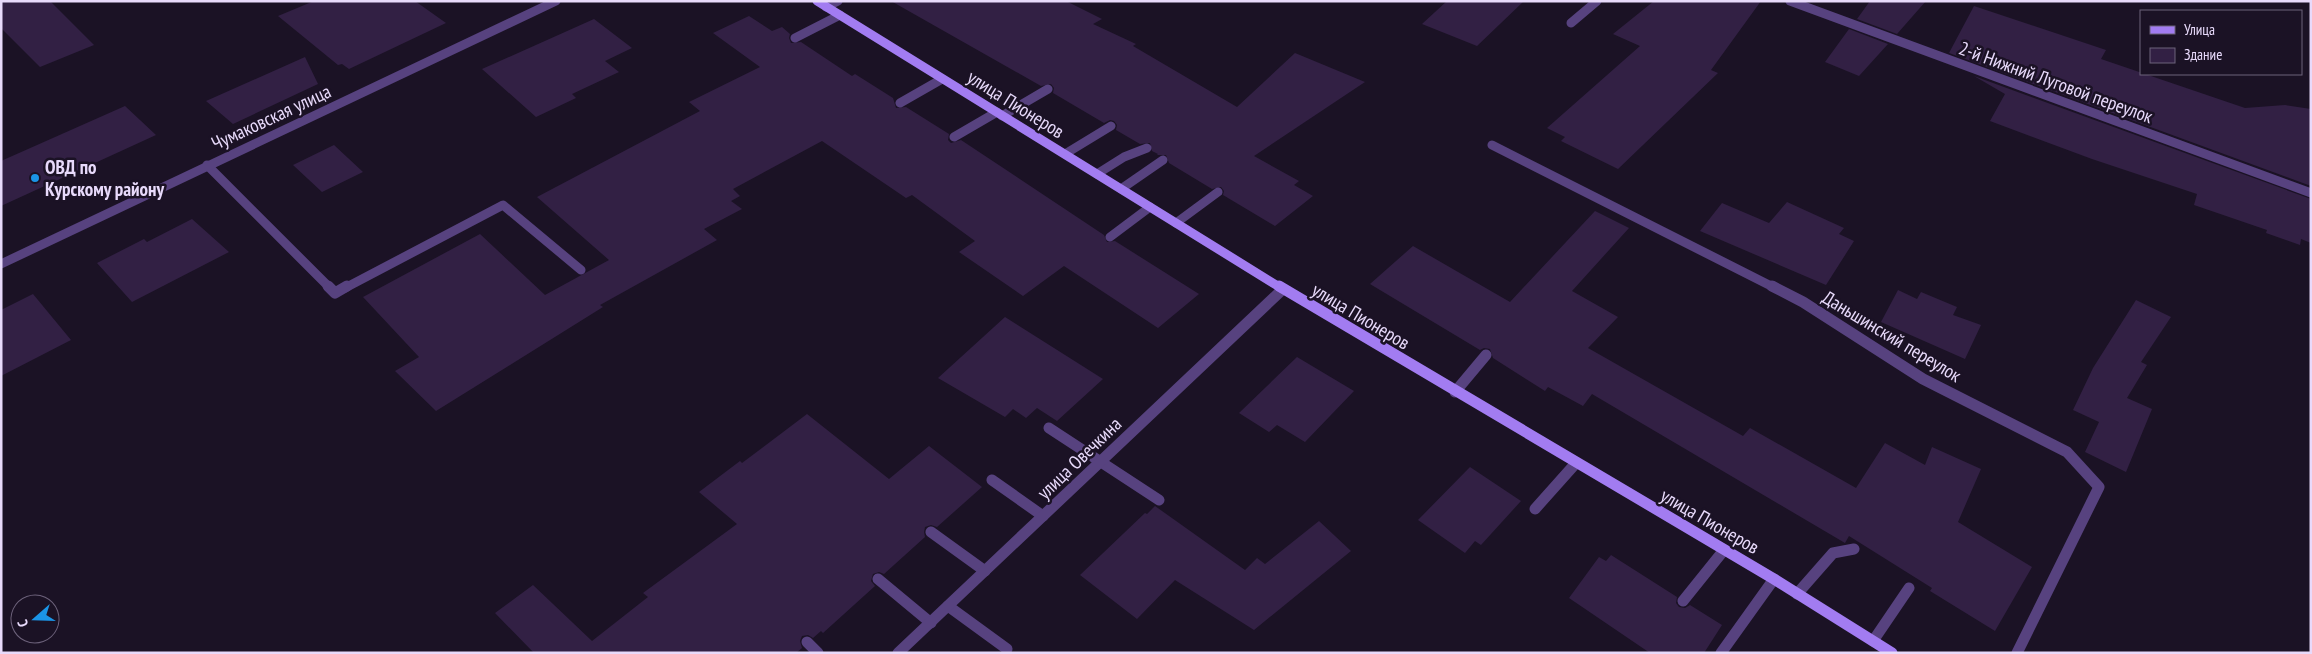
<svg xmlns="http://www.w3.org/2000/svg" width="2312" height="654" font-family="'PT Sans Narrow',sans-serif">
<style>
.building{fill:#322044}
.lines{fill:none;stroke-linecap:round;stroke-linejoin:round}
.lane-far1{stroke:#57427f;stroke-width:9}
.lane{stroke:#57427f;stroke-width:11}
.street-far1{stroke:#57427f;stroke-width:9}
.street{stroke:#57427f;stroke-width:11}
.secondary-far1{stroke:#a27cf1;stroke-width:9}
.secondary{stroke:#a27cf1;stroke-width:11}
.poi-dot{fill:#1b94e6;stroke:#1b1225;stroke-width:2}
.labels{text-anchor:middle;stroke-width:5;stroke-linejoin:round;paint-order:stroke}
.street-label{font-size:19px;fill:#e8dafb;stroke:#1b1225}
.poi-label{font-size:19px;font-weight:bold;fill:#e8dafb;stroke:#1b1225;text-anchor:start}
</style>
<rect width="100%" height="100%" fill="#1b1225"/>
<path class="building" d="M 1,1 L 50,1 L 94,45 L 40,67 L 1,28 Z
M 314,1 L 415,1 L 446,23 L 349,69 L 342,64 L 338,65 L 278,16 Z
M 891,1 L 1066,1 L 1102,19 L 1093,24 L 1136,44 L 1133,46 L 1237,107 L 1295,53 L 1365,82 L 1254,156 L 1299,181 L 1294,185 L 1313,196 L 1275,226 L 1223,195 L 1224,191 L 1221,187 L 1212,189 L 1169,163 L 1166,155 L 1157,155 L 1158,154 L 1152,151 L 1150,143 L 1140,144 L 1116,130 L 1117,125 L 1114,121 L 1110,120 L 1104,123 L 1053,93 L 1054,88 L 1051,84 L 1041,86 Z
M 1447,1 L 1524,1 L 1477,46 L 1422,24 Z
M 1654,1 L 1761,1 L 1711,70 L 1718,73 L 1618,169 L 1561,141 L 1565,137 L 1547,128 L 1640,46 L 1613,34 Z
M 1870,1 L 1926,1 L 1897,34 L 1857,19 Z
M 1974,6 L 2106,50 L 2101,59 L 2245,108 L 2285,105 L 2311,109 L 2311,186 L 1949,53 Z
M 749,16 L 772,31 L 782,27 L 790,34 L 789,38 L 791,43 L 801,42 L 852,76 L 855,74 L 893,98 L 896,108 L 906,107 L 949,134 L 948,140 L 951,143 L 961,140 L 1104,235 L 1107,242 L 1115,241 L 1199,294 L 1158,328 L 1064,266 L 1023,296 L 959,252 L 975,241 L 912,195 L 906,198 L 822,141 L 733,189 L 740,196 L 731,201 L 742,209 L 704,229 L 717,240 L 600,305 L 603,307 L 436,411 L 395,371 L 419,357 L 363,297 L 480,234 L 545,295 L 609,260 L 537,197 L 700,111 L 689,102 L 760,67 L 713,33 Z
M 594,19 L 632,48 L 605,61 L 619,72 L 572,94 L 576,98 L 536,117 L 482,69 Z
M 1849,29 L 1888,44 L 1859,76 L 1825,62 Z
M 305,57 L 318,84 L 233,124 L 206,101 Z
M 1974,76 L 2311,199 L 2311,243 L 2301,239 L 2300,245 L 2266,233 L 2267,230 L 2194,205 L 2197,194 L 2092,159 L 1990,121 L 2005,94 Z
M 125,106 L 156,135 L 1,206 L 1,161 Z
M 334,145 L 363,172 L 322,192 L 293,165 Z
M 1787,202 L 1844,228 L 1839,234 L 1854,241 L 1826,285 L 1700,231 L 1722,203 L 1769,223 Z
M 1595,211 L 1629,228 L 1572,291 L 1618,317 L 1588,348 L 1743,436 L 1750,428 L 1856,488 L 1885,443 L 1925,465 L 1932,447 L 1981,469 L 1958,522 L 2032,567 L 1995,631 L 1930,591 L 1932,588 L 1849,536 L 1845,543 L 1592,394 L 1583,406 L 1548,387 L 1545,391 L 1493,358 L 1490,349 L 1484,348 L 1480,350 L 1370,284 L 1413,246 L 1510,302 Z
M 192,219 L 229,252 L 132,302 L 97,263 L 144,239 L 147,242 Z
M 1898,290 L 1917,299 L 1921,292 L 1957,307 L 1953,315 L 1981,325 L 1965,359 L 1881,322 Z
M 33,294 L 71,340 L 1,376 L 1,310 Z
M 2136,300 L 2171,317 L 2141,362 L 2147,365 L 2127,398 L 2152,409 L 2126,472 L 2085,452 L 2099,422 L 2073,410 L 2093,368 Z
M 1005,317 L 1103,379 L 1057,421 L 1037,408 L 1026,418 L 1013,409 L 1005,417 L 938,378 Z
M 1297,357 L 1354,391 L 1305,442 L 1277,425 L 1269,432 L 1239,413 Z
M 807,414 L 889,479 L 929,446 L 982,487 L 937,527 L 931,525 L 925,527 L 924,532 L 925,537 L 884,574 L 879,572 L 873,574 L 871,581 L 875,586 L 823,633 L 821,631 L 813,638 L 808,635 L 802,636 L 800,641 L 802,648 L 796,653 L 534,653 L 495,613 L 533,585 L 592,641 L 648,597 L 643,593 L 737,524 L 699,492 L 740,461 L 742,463 Z
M 1470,467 L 1521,501 L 1481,545 L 1475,541 L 1465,553 L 1418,520 Z
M 1155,506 L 1245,570 L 1257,558 L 1265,564 L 1319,521 L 1351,551 L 1254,630 L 1175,580 L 1137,619 L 1080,575 L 1145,513 L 1147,514 Z
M 1611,555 L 1677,597 L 1676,603 L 1679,607 L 1685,608 L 1690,605 L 1722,625 L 1704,653 L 1650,653 L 1569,598 L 1599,557 L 1606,561 Z"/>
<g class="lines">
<path class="lane-far1" d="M 826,7 L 838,1
M 795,38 L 840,15
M 900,103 L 942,79
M 1002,116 L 1048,89
M 954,137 L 997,112
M 1065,154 L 1111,126
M 207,165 L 330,288
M 1097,174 L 1124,157 L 1147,148
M 1121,189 L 1163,160
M 1176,223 L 1218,192
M 1110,237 L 1150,207
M 345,288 L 503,205 L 581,270"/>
<path class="lane" d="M 328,286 L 335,293 L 347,286
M 1455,392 L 1486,355
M 1049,428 L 1159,500
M 992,480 L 1043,516
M 1535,509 L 1576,463
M 931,532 L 985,571
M 878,579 L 931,623
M 1797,594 L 1833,553 L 1854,549
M 1683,601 L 1724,550
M 948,606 L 1007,649
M 1873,641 L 1909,588
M 807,642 L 818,653
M 1721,653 L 1774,579"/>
<path class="street-far1" d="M 1790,1 L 2311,193
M 1571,23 L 1597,1
M 1492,145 L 1775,288
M 1,264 L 556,1"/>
<path class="street" d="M 1772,286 L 1803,302 L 1923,379 L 2067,452 L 2099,487 L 2017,653
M 898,653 L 1283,289"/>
<path class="secondary-far1" d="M 817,1 L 1281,288"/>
<path class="secondary" d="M 1279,286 L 1774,579 L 1892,653"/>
</g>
<circle class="poi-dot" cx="35" cy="178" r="5"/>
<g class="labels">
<g class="street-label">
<text transform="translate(2056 82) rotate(20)" y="7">2-й Нижний Луговой переулок</text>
<text transform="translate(1016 104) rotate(32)" y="7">улица Пионеров</text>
<text transform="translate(271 117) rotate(-25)" y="7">Чумаковская улица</text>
<text transform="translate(1361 316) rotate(31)" y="7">улица Пионеров</text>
<text transform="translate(1892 336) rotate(31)" y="7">Даньшинский переулок</text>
<text transform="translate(1079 458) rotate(-44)" y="7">улица Овечкина</text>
<text transform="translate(1710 521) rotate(30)" y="7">улица Пионеров</text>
</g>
<g class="poi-label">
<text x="45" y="174">ОВД по<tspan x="45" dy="22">Курскому району</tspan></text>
</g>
</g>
<rect width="2312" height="654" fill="none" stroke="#e8dafb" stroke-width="5"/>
<rect x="2140" y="10" width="162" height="65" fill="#1b1225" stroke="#6d627b"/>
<rect x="2150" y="26" width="25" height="8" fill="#a27cf1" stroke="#6d627b"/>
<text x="2184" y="35" font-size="15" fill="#e8dafb">Улица</text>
<rect x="2150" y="48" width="25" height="15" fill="#322044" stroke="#6d627b"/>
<text x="2184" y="60" font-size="15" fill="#e8dafb">Здание</text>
<g transform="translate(35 619) rotate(250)"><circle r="24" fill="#1b1225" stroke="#6d627b"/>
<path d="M0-4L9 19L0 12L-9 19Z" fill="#1b94e6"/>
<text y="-8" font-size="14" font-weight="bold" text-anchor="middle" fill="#e8dafb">С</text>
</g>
</svg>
